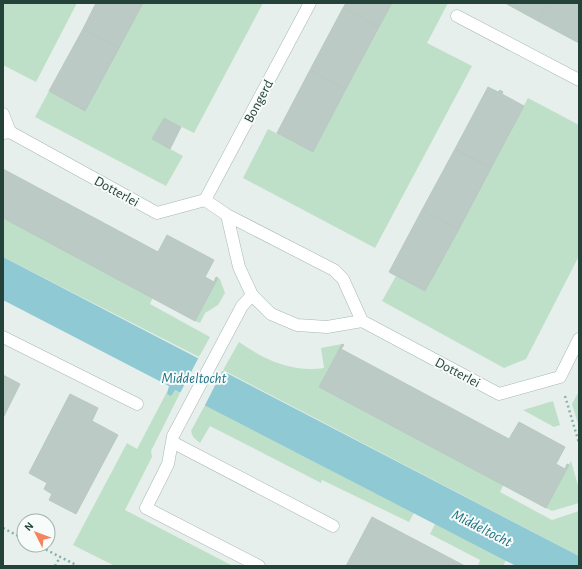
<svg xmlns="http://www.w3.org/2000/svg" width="582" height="569" font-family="'Alegreya Sans',sans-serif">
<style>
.green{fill:#bfe0c8}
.water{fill:#8ec9d4}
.pier{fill:#e6efeb}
.building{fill:#bbcac4;stroke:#b8c9c2}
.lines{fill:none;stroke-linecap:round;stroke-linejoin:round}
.minor-casing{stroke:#a8b8b2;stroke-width:13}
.path{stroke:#86b3a5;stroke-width:2.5;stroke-dasharray:2 3;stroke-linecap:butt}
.minor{stroke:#fff;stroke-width:12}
.labels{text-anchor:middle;stroke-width:4;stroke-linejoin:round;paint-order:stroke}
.street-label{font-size:14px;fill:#24423a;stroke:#f7fbf9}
.water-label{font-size:15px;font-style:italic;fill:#1c6f80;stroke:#f7fbf9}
</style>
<rect width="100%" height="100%" fill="#e6efeb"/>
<path class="green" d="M 3,3 L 77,3 L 36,82 L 3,65 Z
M 143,3 L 263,3 L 194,133 L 164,118 L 152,139 L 183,156 L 166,186 L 35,117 L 49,91 L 85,110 Z
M 392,3 L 448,3 L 427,43 L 472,66 L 375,248 L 243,178 L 268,129 L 313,152 Z
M 528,98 L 579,125 L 579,256 L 526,359 L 504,368 L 382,301 L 396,276 L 425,291 Z
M 3,218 L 153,297 L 150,304 L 210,337 L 199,357 L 3,257 Z
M 218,278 L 220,279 L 225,293 L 218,305 L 205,313 L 200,323 L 195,321 Z
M 239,342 C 263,359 293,373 324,368 L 321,348 L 342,344 L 319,387 L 504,484 L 500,492 L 552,520 L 579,511 L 579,556 L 223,370 Z
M 170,386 L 167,394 L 175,390 L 180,393 L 151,451 L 152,457 L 125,510 L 233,566 L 115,566 L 73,545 L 127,443 L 137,449 Z
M 579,391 L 579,427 L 572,404 Z
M 553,401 L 560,425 L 554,427 L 523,410 Z
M 205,405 L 414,513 L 409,522 L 322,480 L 321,483 L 210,426 L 200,443 L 193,437 L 191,431 Z
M 571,461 L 579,489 L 579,503 L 552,511 L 546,508 Z
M 435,524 L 506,560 L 503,566 L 478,566 L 480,560 L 430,534 Z"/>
<path class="water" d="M 3,257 L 579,556 L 579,566 L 516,566 L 175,390 L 171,396 L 167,394 L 169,386 L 3,300 Z"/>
<path class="pier" d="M 200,355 L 224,368 L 204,407 L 179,395 Z"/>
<path class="building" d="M 96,3 L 143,3 L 119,48 L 83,29 Z
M 346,3 L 392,3 L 379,27 L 343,8 Z
M 505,3 L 548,3 L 538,21 Z
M 548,3 L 579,3 L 579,43 L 538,21 Z
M 343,8 L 379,27 L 346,89 L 310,70 Z
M 83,29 L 119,48 L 85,111 L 49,91 Z
M 310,70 L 346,89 L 313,152 L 277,133 Z
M 488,87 L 498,92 L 500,90 L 503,92 L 502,94 L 524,106 L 491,168 L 455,149 Z
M 164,118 L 181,127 L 170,149 L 152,139 Z
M 455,149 L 491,168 L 459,229 L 422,210 Z
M 3,169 L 158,252 L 167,235 L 214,260 L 205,277 L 214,282 L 216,277 L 218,278 L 195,321 L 3,218 Z
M 422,210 L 459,229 L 425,291 L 389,272 Z
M 342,344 L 344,345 L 341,349 L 509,439 L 519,422 L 565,447 L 556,464 L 565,469 L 567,464 L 569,465 L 546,508 L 319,387 Z
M 3,375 L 20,384 L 3,418 Z
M 70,394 L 98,408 L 92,421 L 118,435 L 76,514 L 49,500 L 52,494 L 44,489 L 47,483 L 29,473 Z
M 372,517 L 465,566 L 346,566 Z"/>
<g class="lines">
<defs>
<path id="minor" d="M 457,16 L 579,80
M 3,114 L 10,132
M 3,133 L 10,132 L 157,213 L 205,200 L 227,215 L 239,267 L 252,295 L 271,314 L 297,325 L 327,327 L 362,321 L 499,394 L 560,377 L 579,339
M 205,200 L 310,3
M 227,215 L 334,270 L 343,279 L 362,321
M 252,295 L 242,306 L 173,436 L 168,464 L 146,508 L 259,566
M 3,337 L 137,404
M 172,442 L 333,526"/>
</defs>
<use href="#minor" class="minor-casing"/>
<path class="path" d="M 565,396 L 579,443
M 3,528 L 24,539
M 37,545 L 78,566
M 55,566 L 60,557"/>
<use href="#minor" class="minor"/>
</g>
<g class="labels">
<g class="street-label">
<text transform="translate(258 101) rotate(-62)" y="5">Bongerd</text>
<text transform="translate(117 191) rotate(29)" y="5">Dotterlei</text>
<text transform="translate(458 372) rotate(28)" y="5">Dotterlei</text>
</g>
<g class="water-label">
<text x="194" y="383">Middeltocht</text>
<text transform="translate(482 528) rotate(27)" y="5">Middeltocht</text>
</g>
</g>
<rect width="582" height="569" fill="none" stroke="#24423a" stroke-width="8"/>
<g transform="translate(36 533) rotate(312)"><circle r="19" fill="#f7fbf9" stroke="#a3b1ad"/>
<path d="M0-3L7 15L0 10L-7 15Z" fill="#f4845f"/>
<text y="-6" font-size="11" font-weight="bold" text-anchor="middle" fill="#24423a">N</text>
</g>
</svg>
